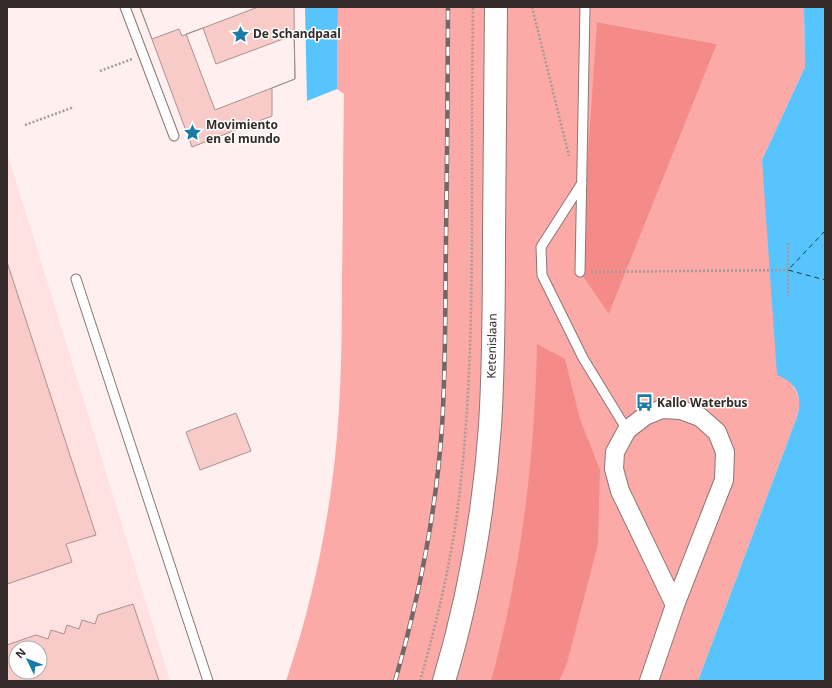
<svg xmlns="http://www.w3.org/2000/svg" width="832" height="688" font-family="'Noto Sans',sans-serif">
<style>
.built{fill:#fee1e0;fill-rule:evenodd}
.green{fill:#fbaaa7;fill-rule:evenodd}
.forest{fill:#f48b89}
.water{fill:#57c4fd}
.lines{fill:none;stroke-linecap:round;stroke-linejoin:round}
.ferry{stroke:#0d3c53;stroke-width:1;stroke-dasharray:5 4;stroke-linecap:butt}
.building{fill:#f8cbc9;stroke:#aa9190;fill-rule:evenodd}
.service-casing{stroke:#8d7675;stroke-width:11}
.minor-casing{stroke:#8d7675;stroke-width:20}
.tertiary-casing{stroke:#8d7675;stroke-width:24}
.path{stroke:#a69998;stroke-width:2.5;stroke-dasharray:2 2;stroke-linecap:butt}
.service{stroke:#fff;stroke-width:9}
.minor{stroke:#fff;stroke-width:18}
.tertiary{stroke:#fff;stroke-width:22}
.rail-casing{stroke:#736766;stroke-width:4.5}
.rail{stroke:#fff;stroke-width:3;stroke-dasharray:9;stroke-linecap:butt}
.labels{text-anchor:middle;stroke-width:3;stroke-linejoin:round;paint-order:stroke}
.poi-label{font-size:12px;font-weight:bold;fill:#332a29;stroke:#fff;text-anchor:start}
.street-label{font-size:12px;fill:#332a29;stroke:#fff}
</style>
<rect width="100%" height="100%" fill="#ffefee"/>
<path class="built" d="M 7,153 L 51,294 L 170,681 L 7,681 ZM 16,648 L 40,648 L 40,672 L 16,672 Z"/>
<path class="green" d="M 338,7 L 804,7 L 805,67 L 762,160 L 786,378 C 798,390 801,398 798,414 L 698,681 L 286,681 C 307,619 322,555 331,490 C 341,420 342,349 342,278 C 343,217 343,155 344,94 L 337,89 ZM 597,22 L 717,44 L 609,314 Z"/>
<path class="forest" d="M 597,22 L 717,44 L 609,314 L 580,272 Z
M 537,344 L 565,359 L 580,419 L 600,470 L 598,544 L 567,663 L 559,681 L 491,681 C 521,571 535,458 537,344 Z"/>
<path class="water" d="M 305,7 L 338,7 L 337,89 L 307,101 Z
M 804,7 L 825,7 L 825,681 L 698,681 L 798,414 C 802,394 796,383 777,375 L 762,160 L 805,67 Z"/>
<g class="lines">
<path class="ferry" d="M 825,231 L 788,270 L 825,280"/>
</g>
<path class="building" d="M 140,7 L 294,7 L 295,79 L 272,88 L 272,116 L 192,147 Z
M 142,7 L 258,7 L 182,36 L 179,29 L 152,39 L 140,8 Z
M 203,28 L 216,64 L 294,35 L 295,79 L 215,110 L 186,34 Z
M 7,262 L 96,535 L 66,544 L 72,562 L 7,584 Z
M 236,413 L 251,451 L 200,470 L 186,432 Z
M 133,604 L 159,681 L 7,681 L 7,645 L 36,635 L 48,639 L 51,630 L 64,634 L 67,625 L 79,629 L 82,620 L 95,624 L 98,615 ZM 16,648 L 40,648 L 40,672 L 16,672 Z"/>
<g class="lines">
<defs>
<path id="service" d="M 125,7 L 174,136
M 582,183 L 541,247 L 542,275 L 583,358 L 627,430
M 580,272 L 585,7
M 76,279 L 208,681"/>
<path id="minor" d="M 649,681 L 675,605 L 724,480 L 725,452 L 717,432 L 700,417 L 681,410 L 662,409 L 645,416 L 627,430 L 615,452 L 614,469 L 620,491 L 675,605"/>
<path id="tertiary" d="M 444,681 C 468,601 484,510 490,426 C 494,363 494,299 494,235 C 495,159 495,83 496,7"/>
</defs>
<use href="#service" class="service-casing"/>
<use href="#minor" class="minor-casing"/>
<use href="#tertiary" class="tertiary-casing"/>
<path class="path" d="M 532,7 L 569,156
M 100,71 L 132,59
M 25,125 L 74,107
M 788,243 L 788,296
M 591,272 L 788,270
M 420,681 C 435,629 448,575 456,521 C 471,412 472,301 472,191 C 472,130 472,68 473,7"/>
<use href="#service" class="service"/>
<use href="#minor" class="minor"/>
<use href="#tertiary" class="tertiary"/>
<defs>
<path id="rail" d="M 395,681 C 419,598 436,513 442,427 C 446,364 445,302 446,239 C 447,162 448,84 448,7"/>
</defs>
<use href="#rail" class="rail-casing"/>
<use href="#rail" class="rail"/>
</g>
<defs>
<symbol id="sight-bare" viewBox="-9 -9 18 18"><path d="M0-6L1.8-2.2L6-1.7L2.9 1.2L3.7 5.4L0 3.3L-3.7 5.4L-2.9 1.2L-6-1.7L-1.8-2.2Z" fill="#1a7ba7" stroke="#fff" stroke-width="2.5" paint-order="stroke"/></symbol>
<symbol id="bus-bare" viewBox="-9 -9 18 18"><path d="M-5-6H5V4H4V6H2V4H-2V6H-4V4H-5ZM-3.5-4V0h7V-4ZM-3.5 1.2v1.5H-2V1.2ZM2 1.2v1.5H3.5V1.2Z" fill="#1a7ba7" stroke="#fff" stroke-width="2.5" paint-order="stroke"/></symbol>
</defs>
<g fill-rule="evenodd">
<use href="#sight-bare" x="228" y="22" width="25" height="25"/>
<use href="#sight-bare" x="180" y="120" width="25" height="25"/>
<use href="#bus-bare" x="632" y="390" width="25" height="25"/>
</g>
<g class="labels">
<g class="poi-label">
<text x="253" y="38">De Schandpaal</text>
<text x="206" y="129">Movimiento<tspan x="206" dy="14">en el mundo</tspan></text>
<text x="657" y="407">Kallo Waterbus</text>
</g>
<g class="street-label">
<text transform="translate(492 346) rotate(-89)" y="4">Ketenislaan</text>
</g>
</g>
<rect width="832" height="688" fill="none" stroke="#332a29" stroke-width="16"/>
<g transform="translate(28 660) rotate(313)"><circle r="19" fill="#ffffff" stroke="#adaaa9"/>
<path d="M0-3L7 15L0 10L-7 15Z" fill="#1a7ba7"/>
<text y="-6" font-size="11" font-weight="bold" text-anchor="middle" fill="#332a29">N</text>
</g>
</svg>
